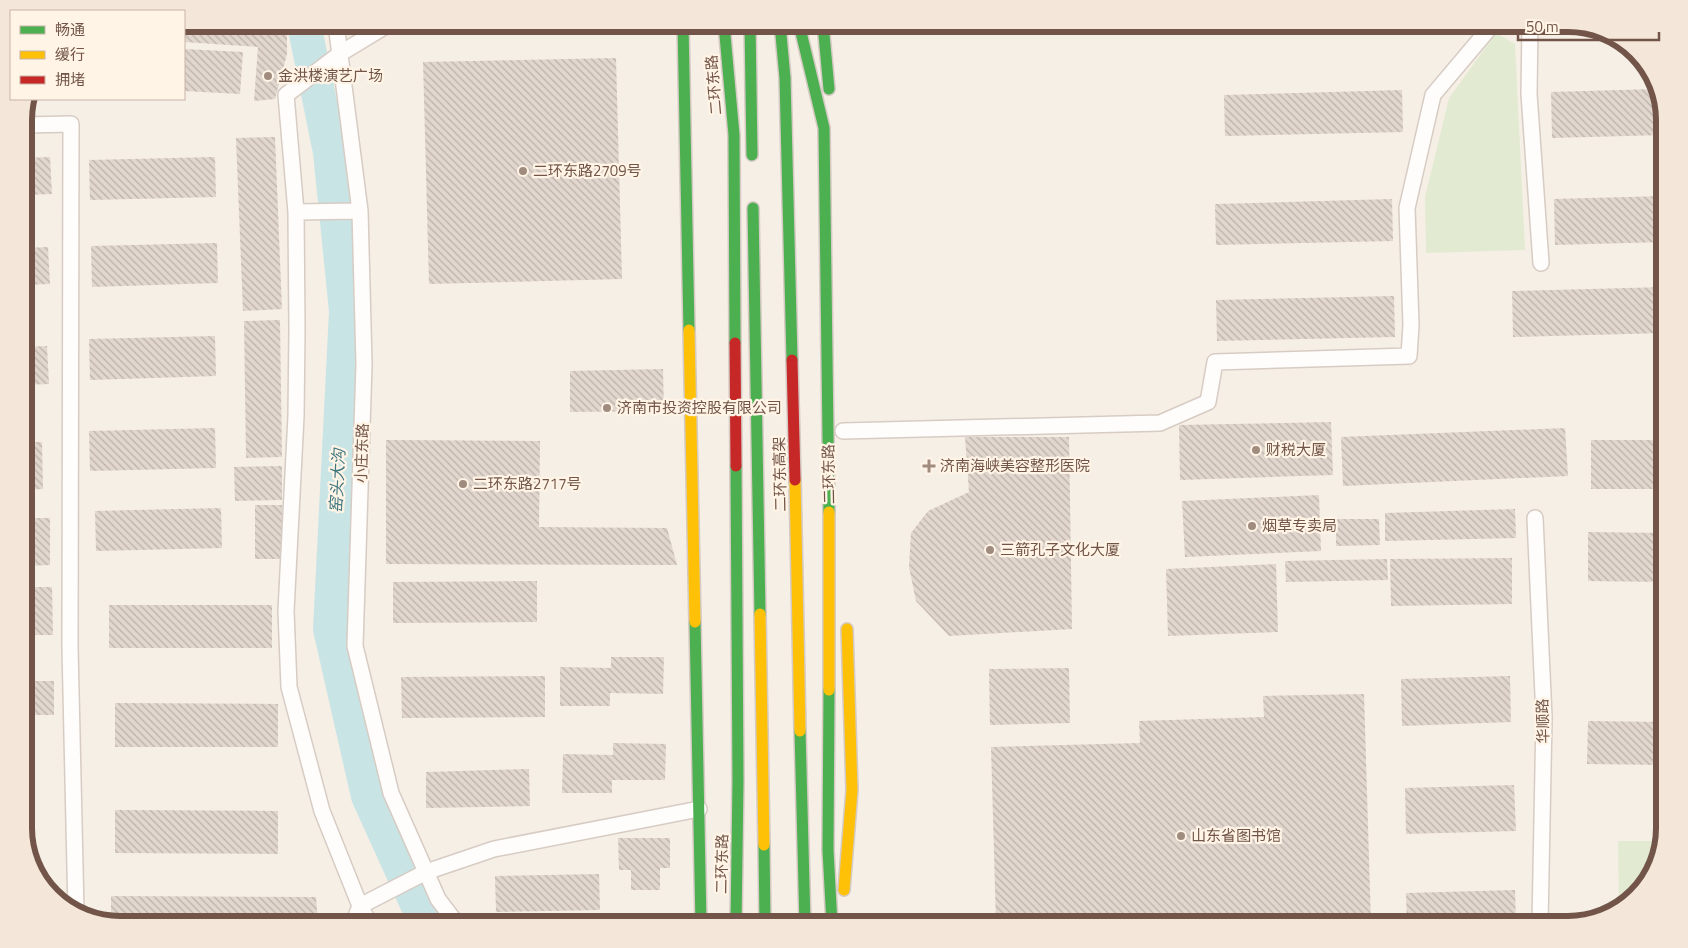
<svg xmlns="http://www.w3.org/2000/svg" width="1688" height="948" font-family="'Titillium Web','Noto Sans SC',sans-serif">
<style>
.park{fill:#e2ebd1}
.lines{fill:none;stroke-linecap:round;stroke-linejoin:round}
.river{stroke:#c8e4e5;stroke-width:34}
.building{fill:url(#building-back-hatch)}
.street-casing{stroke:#d7ccc4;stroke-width:18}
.fast-casing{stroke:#d5cac4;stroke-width:14}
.slow-casing{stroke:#d5cac4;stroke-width:14}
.jam-casing{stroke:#d5cac4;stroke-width:14}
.street{stroke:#fefdfb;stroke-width:15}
.fast{stroke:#4caf50;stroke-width:11}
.slow{stroke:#ffc107;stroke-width:11}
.jam{stroke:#c62828;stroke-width:11}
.poi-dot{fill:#a08b7f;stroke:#fff4e6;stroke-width:2}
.labels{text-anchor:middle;stroke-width:4.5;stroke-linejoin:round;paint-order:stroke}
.poi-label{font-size:15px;fill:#725548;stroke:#fff4e6;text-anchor:start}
.street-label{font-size:15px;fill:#725548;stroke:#fff4e6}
.water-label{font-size:16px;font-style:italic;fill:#3f777f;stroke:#fff4e6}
.rim{fill:none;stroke:#725548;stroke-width:6}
</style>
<defs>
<pattern id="building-back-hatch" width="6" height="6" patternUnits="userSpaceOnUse" patternTransform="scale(1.25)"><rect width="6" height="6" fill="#e2d7ce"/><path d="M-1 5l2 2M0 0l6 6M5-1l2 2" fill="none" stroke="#bcb1a9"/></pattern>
</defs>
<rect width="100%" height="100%" fill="#f6efe6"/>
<path class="park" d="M 1496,33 L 1515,44 L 1525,250 L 1426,253 L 1425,197 L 1449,98 Z
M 1618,841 L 1661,841 L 1651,875 L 1619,908 Z"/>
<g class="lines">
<path class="river" d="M 304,24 L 330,152 L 346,311 L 330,629 L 368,796 L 426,924"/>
</g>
<path class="building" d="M 184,24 L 287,24 L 287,54 L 275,99 L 254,101 L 258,47 L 184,42 Z
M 1227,24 L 1454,24 L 1454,26 L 1228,32 Z
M 184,49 L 243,52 L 240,94 L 184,91 Z
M 616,58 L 622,279 L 429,284 L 423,62 Z
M 1655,89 L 1664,115 L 1664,135 L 1552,138 L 1551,92 Z
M 1402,90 L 1403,132 L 1225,136 L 1224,95 Z
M 275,137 L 282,309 L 243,311 L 236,138 Z
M 50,157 L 52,194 L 24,195 L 24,158 Z
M 215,157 L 216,197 L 90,200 L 89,160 Z
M 1664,196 L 1664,242 L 1555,245 L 1554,199 Z
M 1392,199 L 1393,241 L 1216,245 L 1215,204 Z
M 217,243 L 218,283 L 92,287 L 91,246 Z
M 48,247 L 50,284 L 24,285 L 24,248 Z
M 1664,287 L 1664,333 L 1513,337 L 1512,291 Z
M 1394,296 L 1395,337 L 1217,341 L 1216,300 Z
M 280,320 L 282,457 L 246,458 L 244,321 Z
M 215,336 L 216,376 L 90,380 L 89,339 Z
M 47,346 L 49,384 L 24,385 L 24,347 Z
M 663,369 L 664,411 L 570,412 L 570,371 Z
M 1331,422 L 1333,475 L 1180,480 L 1179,425 Z
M 215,428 L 216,468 L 90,471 L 89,431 Z
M 1565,428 L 1568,476 L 1343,486 L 1341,437 Z
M 965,437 L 1069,437 L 1072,629 L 949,636 L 916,601 L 909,567 L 911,533 L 928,511 L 969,492 Z
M 386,440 L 540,441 L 539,527 L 667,528 L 677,565 L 386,564 Z
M 1591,440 L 1664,440 L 1664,489 L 1591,489 Z
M 24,442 L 42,442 L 43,489 L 24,490 Z
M 282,466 L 282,500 L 235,501 L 234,467 Z
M 1319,495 L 1321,551 L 1185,557 L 1182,501 Z
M 255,505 L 282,505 L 282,559 L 255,559 Z
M 221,508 L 222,548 L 96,551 L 95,511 Z
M 1515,509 L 1516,538 L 1385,541 L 1385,513 Z
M 24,518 L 50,518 L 50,565 L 24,566 Z
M 1336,519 L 1379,519 L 1380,545 L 1336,546 Z
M 1588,532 L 1664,533 L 1664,582 L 1588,581 Z
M 1512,558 L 1512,604 L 1391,606 L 1390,559 Z
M 1387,559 L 1388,580 L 1286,582 L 1285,561 Z
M 1276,564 L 1278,632 L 1168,636 L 1166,569 Z
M 537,581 L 537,622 L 393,623 L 393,582 Z
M 24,587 L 52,587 L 53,635 L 24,635 Z
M 109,605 L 272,605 L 272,648 L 109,648 Z
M 611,657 L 664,657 L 663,694 L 610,693 L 610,706 L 560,706 L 560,667 L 611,668 Z
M 1069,668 L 1070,723 L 990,725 L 989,669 Z
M 545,676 L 545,717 L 402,718 L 401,677 Z
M 1510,676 L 1511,722 L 1402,726 L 1401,679 Z
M 24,681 L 54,681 L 54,715 L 24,715 Z
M 1364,694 L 1371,924 L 996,924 L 991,747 L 1140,743 L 1139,721 L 1264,717 L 1263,696 Z
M 115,703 L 278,704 L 278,747 L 115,747 Z
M 1588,721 L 1664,722 L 1664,765 L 1587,764 Z
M 613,743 L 666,744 L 665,780 L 612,780 L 612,793 L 562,793 L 563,754 L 613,755 Z
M 529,769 L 530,806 L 426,808 L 426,772 Z
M 1514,785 L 1516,831 L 1406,834 L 1405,788 Z
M 115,810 L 278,811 L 278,854 L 115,853 Z
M 618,838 L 670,838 L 670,868 L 660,868 L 660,890 L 631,890 L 631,870 L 619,870 Z
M 599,874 L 600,910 L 496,912 L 495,876 Z
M 1515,890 L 1516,924 L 1407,924 L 1406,893 Z
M 111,896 L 316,897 L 318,924 L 121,924 L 111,922 Z"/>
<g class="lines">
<defs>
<path id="street" d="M 336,24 L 360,211 L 364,364 L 355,646 L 391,793 L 438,899 L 457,924
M 1530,24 L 1529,94 L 1541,263
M 24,125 L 71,124 L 70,647 L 76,912
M 296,212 L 360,211
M 843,431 L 1160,423 L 1208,402 L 1215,362 L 1409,356 L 1411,325 L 1407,208 L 1433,95 L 1493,24
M 1535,518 L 1544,717 L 1540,924
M 353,924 L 360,906 L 426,872 L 494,849 L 699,809
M 370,924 L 360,906 L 322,811 L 289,687 L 286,611 L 296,416 L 297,330 L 296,212 L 286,95 L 341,53 L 389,24"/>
<path id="fast" d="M 683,24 L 689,330
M 724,24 L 734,135 L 735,343
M 750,24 L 752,155
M 780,24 L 785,78 L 792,360
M 799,24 L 824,128 L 829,512
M 823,24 L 829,89
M 753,208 L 760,614
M 695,622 L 701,924
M 829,690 L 828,850 L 832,924
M 800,731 L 805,924
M 764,845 L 765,924
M 736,924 L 738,781 L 736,466"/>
<path id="slow" d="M 689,330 L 695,622
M 795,480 L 800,731
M 829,512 L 829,690
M 760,614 L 764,845
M 844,890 L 852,790 L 847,629"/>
<path id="jam" d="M 735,343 L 736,466
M 792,360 L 795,480"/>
</defs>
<use href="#street" class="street-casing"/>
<use href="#fast" class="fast-casing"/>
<use href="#slow" class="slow-casing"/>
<use href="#jam" class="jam-casing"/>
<use href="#street" class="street"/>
<use href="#fast" class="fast"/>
<use href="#slow" class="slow"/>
<use href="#jam" class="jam"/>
</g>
<g class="poi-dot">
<circle cx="268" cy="76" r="5"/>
<circle cx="523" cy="171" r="5"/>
<circle cx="607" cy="408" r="5"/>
<circle cx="1256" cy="450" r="5"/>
<path d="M926.5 458.5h5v5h5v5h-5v5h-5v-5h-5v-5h5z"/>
<circle cx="463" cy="484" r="5"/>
<circle cx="1252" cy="526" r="5"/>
<circle cx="990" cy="550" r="5"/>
<circle cx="1181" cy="836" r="5"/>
</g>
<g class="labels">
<g class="poi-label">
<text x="278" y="81">金洪楼演艺广场</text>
<text x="533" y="176">二环东路2709号</text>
<text x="617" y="413">济南市投资控股有限公司</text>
<text x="1266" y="455">财税大厦</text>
<text x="940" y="471">济南海峡美容整形医院</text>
<text x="473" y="489">二环东路2717号</text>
<text x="1262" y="531">烟草专卖局</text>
<text x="1000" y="555">三箭孔子文化大厦</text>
<text x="1191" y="841">山东省图书馆</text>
</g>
<g class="street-label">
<text transform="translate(714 85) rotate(-95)" y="5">二环东路</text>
<text transform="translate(362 453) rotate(-88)" y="5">小庄东路</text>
<text transform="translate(780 474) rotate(-91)" y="5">二环东高架</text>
<text transform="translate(829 474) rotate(-91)" y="5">二环东路</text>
<text transform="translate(1543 721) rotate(-91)" y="5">华顺路</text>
<text transform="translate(722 864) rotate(-89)" y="5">二环东路</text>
</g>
<g class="water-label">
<text transform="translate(337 481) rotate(-87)" y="6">窑头大沟</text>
</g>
</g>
<path d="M0 0H1688V948H0ZM120 32H1568A88 88 0 0 1 1656 120V828A88 88 0 0 1 1568 916H120A88 88 0 0 1 32 828V120A88 88 0 0 1 120 32Z" fill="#f4e7d9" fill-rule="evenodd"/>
<path class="rim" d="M120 32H1568A88 88 0 0 1 1656 120V828A88 88 0 0 1 1568 916H120A88 88 0 0 1 32 828V120A88 88 0 0 1 120 32Z"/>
<rect x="10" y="10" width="175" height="90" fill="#fff4e6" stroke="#c7b4a7"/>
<rect x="20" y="26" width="25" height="8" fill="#4caf50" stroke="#c7b4a7"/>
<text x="55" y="35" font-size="15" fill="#725548">畅通</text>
<rect x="20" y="51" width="25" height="8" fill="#ffc107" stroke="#c7b4a7"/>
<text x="55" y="60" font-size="15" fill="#725548">缓行</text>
<rect x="20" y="76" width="25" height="8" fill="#c62828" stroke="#c7b4a7"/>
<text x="55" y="85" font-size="15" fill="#725548">拥堵</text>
<path d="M1518 32v8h141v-8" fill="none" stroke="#725548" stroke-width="2.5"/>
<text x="1526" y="32" font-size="15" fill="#725548" stroke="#fff4e6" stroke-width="4" paint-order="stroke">50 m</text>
</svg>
